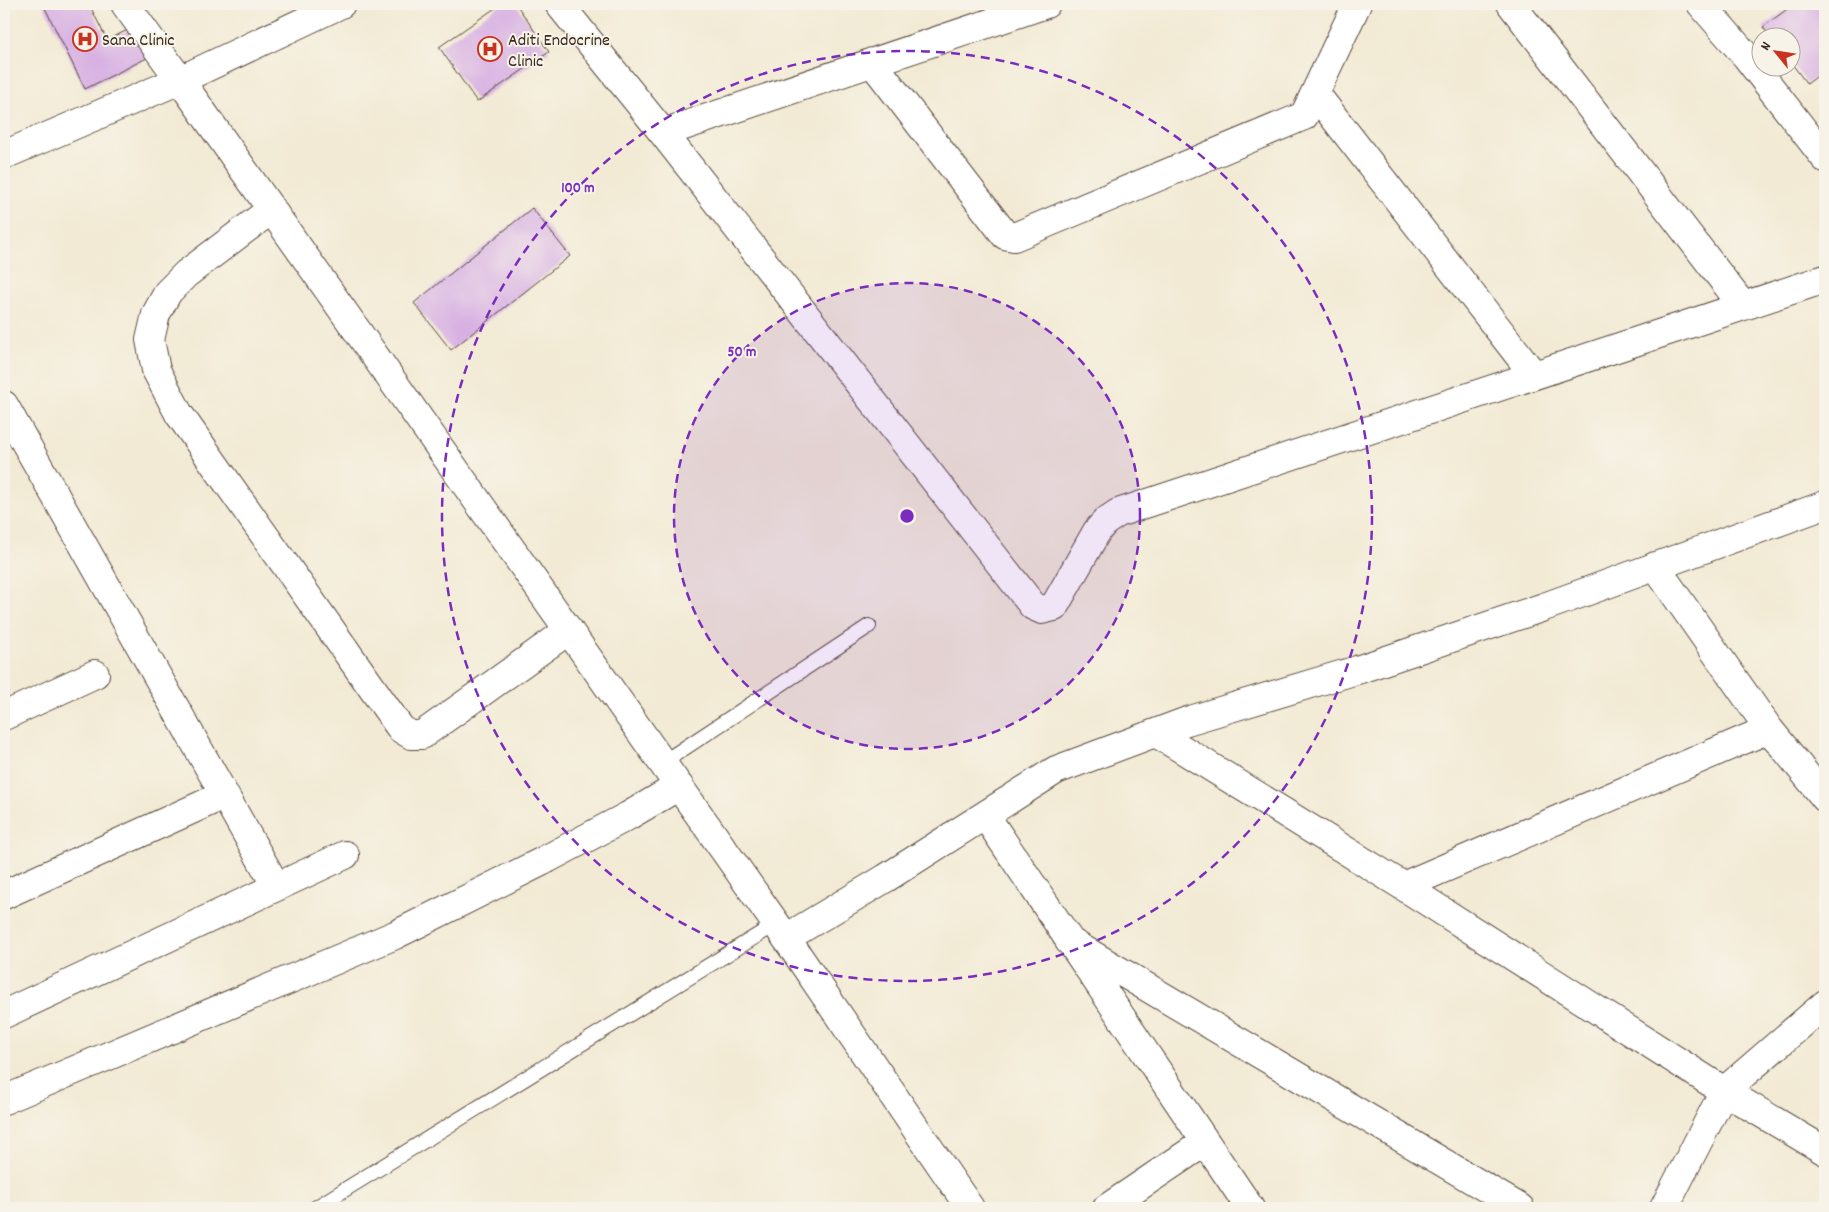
<svg xmlns="http://www.w3.org/2000/svg" width="1829" height="1212" font-family="Dekko,sans-serif">
<style>
.building{fill:#d8b1e3}
.lines{fill:none;stroke-linecap:round;stroke-linejoin:round}
.service-casing{stroke:#564739;stroke-width:16}
.minor-casing{stroke:#564739;stroke-width:30}
.tertiary-casing{stroke:#564739;stroke-width:30}
.service{stroke:#fff;stroke-width:14}
.minor{stroke:#fff;stroke-width:28}
.tertiary{stroke:#fff;stroke-width:28}
.ring{fill:none;stroke:#7b2cbf;stroke-width:2.5;stroke-dasharray:9 6}
.labels{text-anchor:middle;stroke-width:4;stroke-linejoin:round;paint-order:stroke}
.poi-label{font-size:18px;fill:#3b2a1e;stroke:#f7f3e8;text-anchor:start}
.centre{fill:#7b2cbf;stroke:#f7f3e8;stroke-width:2.5}
.ring-label{font-size:15px;text-anchor:middle;font-weight:bold;fill:#7b2cbf;stroke:#f7f3e8;stroke-width:4;stroke-linejoin:round;paint-order:stroke}
</style>
<rect width="100%" height="100%" fill="#f7f3e8"/>
<filter id="ink" filterUnits="userSpaceOnUse"><feTurbulence type="fractalNoise" baseFrequency=".02" numOctaves="2"/><feDisplacementMap in="SourceGraphic" scale="10" xChannelSelector="R" yChannelSelector="G"/><feConvolveMatrix kernelMatrix="1 2 1 2 8 2 1 2 1" color-interpolation-filters="sRGB"/></filter>
<filter id="wash" filterUnits="userSpaceOnUse"><feTurbulence type="fractalNoise" baseFrequency=".0096" numOctaves="4" result="noise"/><feDisplacementMap in="SourceGraphic" scale="20" xChannelSelector="R" yChannelSelector="G"/><feGaussianBlur stdDeviation="1.12" result="paint"/><feColorMatrix in="noise" values="0 0 0 0 0 0 0 0 0 0 0 0 0 0 0 0 0 1.4 0 .05"/><feComposite in="paint" operator="in"/></filter>
<g filter="url(#wash)">
<rect width="100%" height="100%" fill="#f2ead4"/>
<g id="blocks">
<path class="building" d="M 43,4 L 89,4 L 107,40 L 138,25 L 153,55 L 85,89 Z
M 501,4 L 516,4 L 549,52 L 477,102 L 439,47 Z
M 1794,4 L 1825,4 L 1825,70 L 1807,84 L 1792,64 L 1792,38 L 1771,38 L 1763,27 Z
M 532,208 L 570,256 L 451,350 L 414,303 Z"/>
</g>
</g>
<g filter="url(#ink)">
<use href="#blocks" fill-opacity="0" stroke="#564739" stroke-width="1"/>
<g class="lines">
<defs>
<path id="service" d="M 662,763 L 869,626
M 315,1208 L 776,924"/>
<path id="minor" d="M 125,4 L 180,80
M 559,4 L 663,133 L 1033,606 L 1042,610 L 1054,607 L 1097,531 L 1106,521 L 1118,513 L 1825,279
M 1511,4 L 1743,306
M 1701,4 L 1746,56 L 1825,158
M 872,62 L 1005,235 L 1014,237 L 1304,116 L 1357,4
M 1315,93 L 1534,375
M 663,133 L 1046,4
M 272,209 L 186,274 L 168,292 L 156,314 L 150,340 L 156,370 L 179,414 L 401,729 L 411,735 L 422,735 L 569,630
M 4,405 L 276,886
M 4,716 L 95,674
M 1769,729 L 1825,798
M 1156,733 L 1403,886 L 1724,1091 L 1825,1004
M 985,815 L 1250,1208
M 1403,886 L 1769,729 L 1655,566
M 4,895 L 224,795
M 786,938 L 886,878 L 1056,770 L 1187,721 L 1357,670 L 1544,607 L 1825,505
M 1069,941 L 1520,1208
M 4,1014 L 345,855
M 4,1100 L 395,935 L 541,862 L 628,816 L 679,786
M 1107,1208 L 1205,1142
M 1664,1208 L 1724,1091 L 1825,1151"/>
<path id="tertiary" d="M 180,80 L 786,938 L 970,1208
M 4,155 L 180,80 L 341,4"/>
</defs>
<use href="#service" class="service-casing"/>
<use href="#minor" class="minor-casing"/>
<use href="#tertiary" class="tertiary-casing"/>
<use href="#service" class="service"/>
<use href="#minor" class="minor"/>
<use href="#tertiary" class="tertiary"/>
</g>
</g>
<circle cx="907" cy="516" r="233" fill="#7b2cbf" fill-opacity=".12"/>
<g class="ring">
<circle cx="907" cy="516" r="233"/>
<circle cx="907" cy="516" r="465"/>
</g>
<defs>
<symbol id="hospital-ring" viewBox="-11 -11 22 22"><circle r="9.5" fill="#f7f3e8" stroke="#c8321e" stroke-width="1.5"/><path d="M-5-5h3v3.5h4V-5h3V5h-3V1.5h-4V5h-3Z" fill="#c8321e"/></symbol>
</defs>
<g fill-rule="evenodd">
<use href="#hospital-ring" x="71" y="25" width="28" height="28"/>
<use href="#hospital-ring" x="476" y="35" width="28" height="28"/>
</g>
<g class="labels">
<g class="poi-label">
<text x="102" y="45">Sana Clinic</text>
<text x="508" y="45">Aditi Endocrine<tspan x="508" dy="21">Clinic</tspan></text>
</g>
</g>
<circle cx="907" cy="516" r="8" class="centre"/>
<g class="ring-label">
<text x="578" y="192">100 m</text>
<text x="742" y="356">50 m</text>
</g>
<rect width="1829" height="1212" fill="none" stroke="#f7f3e8" stroke-width="20"/>
<g transform="translate(1776 52) rotate(300)"><circle r="24" fill="#f7f3e8" stroke="#aca397"/>
<path d="M0-4L9 19L0 12L-9 19Z" fill="#c8321e"/>
<text y="-8" font-size="14" font-weight="bold" text-anchor="middle" fill="#3b2a1e">N</text>
</g>
</svg>
